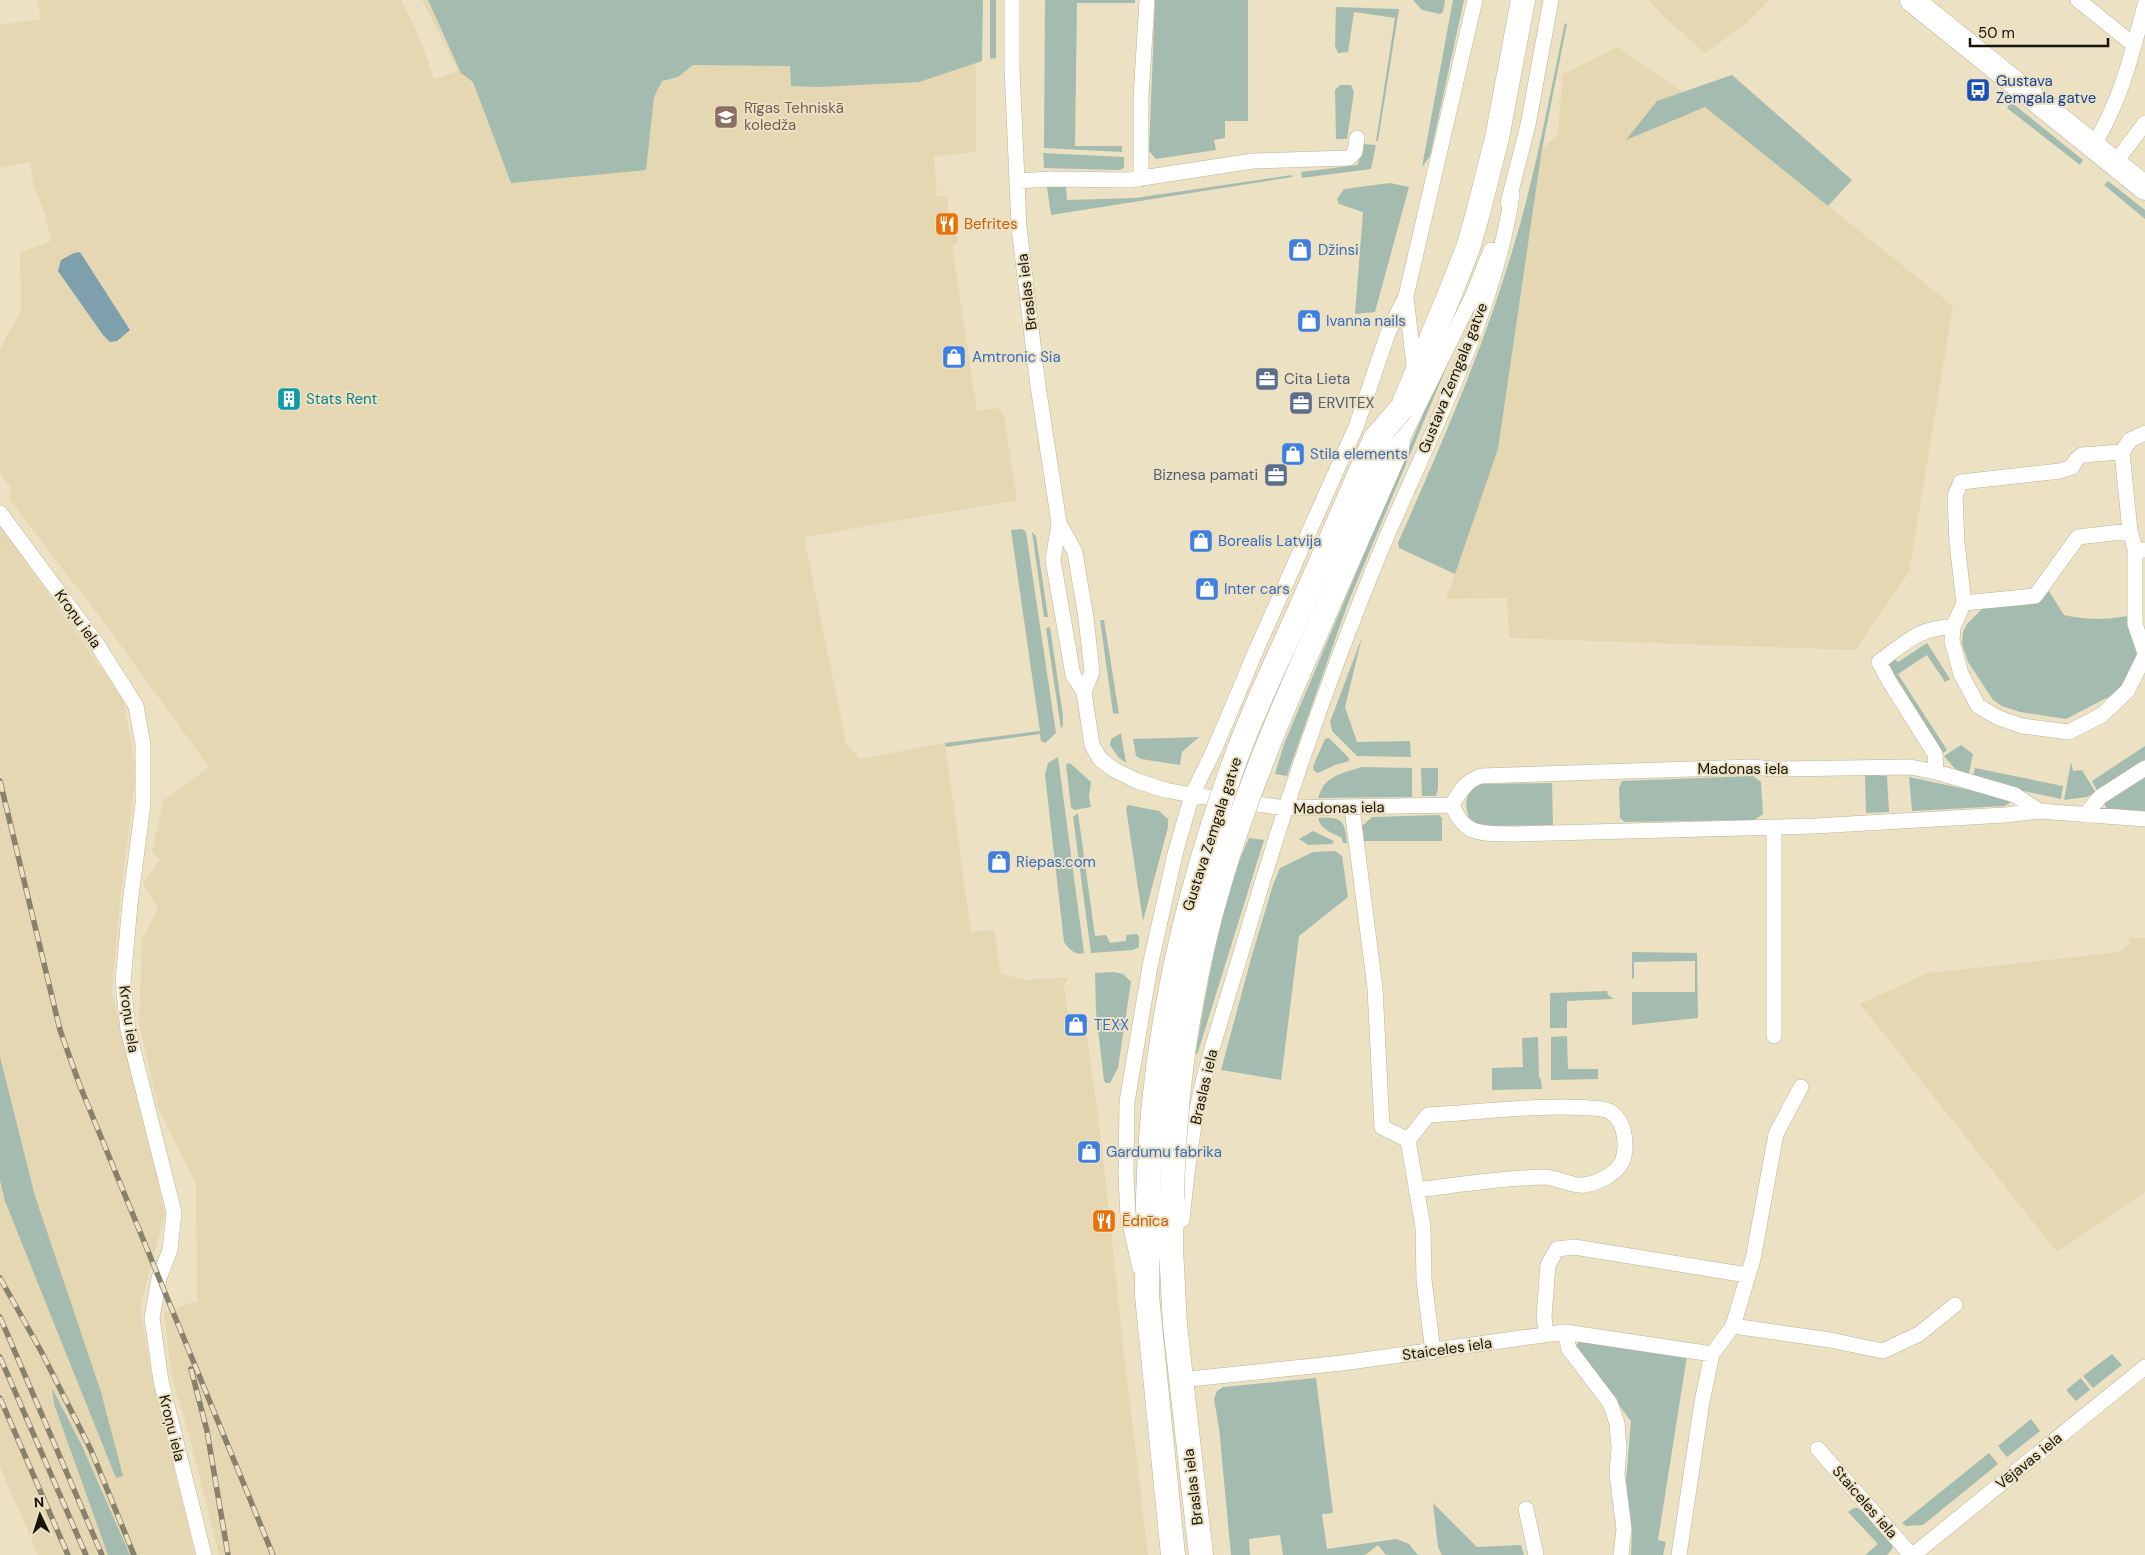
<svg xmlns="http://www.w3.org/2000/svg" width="2145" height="1555" font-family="'DM Sans',sans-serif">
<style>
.built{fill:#e4d7b1}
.green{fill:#a4bcb0}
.water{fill:#7e9fac}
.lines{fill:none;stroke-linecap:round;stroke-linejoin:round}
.street-casing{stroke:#bdb396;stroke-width:16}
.primary-casing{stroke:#bdb396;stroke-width:25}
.street{stroke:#fff;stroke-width:15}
.primary{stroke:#fff;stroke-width:24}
.rail-casing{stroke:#88816c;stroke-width:5.5}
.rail{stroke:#ece1c3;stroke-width:4;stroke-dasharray:11;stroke-linecap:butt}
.primary-bridge-casing{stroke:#bdb396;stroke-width:25;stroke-linecap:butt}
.primary-bridge{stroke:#fff;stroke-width:24}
.labels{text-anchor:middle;stroke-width:4;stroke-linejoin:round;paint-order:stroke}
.transit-label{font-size:15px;fill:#164399;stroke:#ece1c3;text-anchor:start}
.education-label{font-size:15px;fill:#785e54;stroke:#ece1c3;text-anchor:start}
.food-label{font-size:15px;fill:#c56008;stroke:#ece1c3;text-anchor:start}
.shop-label{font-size:15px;fill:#366cbe;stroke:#ece1c3;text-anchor:start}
.street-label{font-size:15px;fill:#18140a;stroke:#ece1c3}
.service-label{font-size:15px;fill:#4e5e75;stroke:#ece1c3;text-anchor:start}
.culture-label{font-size:15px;fill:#0d838f;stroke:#ece1c3;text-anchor:start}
</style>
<rect width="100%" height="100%" fill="#ece1c3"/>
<path class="built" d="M 37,0 L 401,0 L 420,38 L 434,79 L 458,71 L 422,0 L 976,0 L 976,152 L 934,156 L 937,196 L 947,196 L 950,228 L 957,227 L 958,243 L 952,245 L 977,411 L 998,408 L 1004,416 L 1017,500 L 804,537 L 846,743 L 860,759 L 945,743 L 971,932 L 994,930 L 1001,974 L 1026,980 L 1069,977 L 1064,986 L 1068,1016 L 1084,1014 L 1101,1140 L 1126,1371 L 1148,1555 L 219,1555 L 189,1435 L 172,1378 L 164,1313 L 197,1301 L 196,1185 L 158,1108 L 139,1024 L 142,939 L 158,909 L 143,883 L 160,860 L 152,851 L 163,801 L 209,767 L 106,625 L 9,499 L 12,489 L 0,474 L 0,349 L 21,311 L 20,253 L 51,241 L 46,218 L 33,182 L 30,162 L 0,168 L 0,25 L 41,19 Z
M 1649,0 L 1769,0 L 1742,27 L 1705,53 L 1663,16 Z
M 1617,47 L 1705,107 L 1953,306 L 1909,572 L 1855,650 L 1509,638 L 1507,598 L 1446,599 L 1498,449 L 1542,149 L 1558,134 L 1563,74 Z
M 0,526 L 123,699 L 136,770 L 120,902 L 112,992 L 165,1213 L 140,1308 L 153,1384 L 195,1555 L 38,1555 L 0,1467 Z
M 2129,938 L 2145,938 L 2145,1192 L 2057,1252 L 1860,1004 L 1928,973 L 2120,952 L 2130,944 Z"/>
<path class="green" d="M 428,0 L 983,0 L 982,61 L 919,82 L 819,87 L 791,86 L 790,66 L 693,65 L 678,77 L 662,81 L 654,97 L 646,170 L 511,183 L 473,82 L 461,73 Z
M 990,0 L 996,0 L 996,58 L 990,59 Z
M 1045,0 L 1135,0 L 1135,3 L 1077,3 L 1075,146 L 1122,146 L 1122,152 L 1044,148 Z
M 1155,0 L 1248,0 L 1248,121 L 1225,121 L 1225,138 L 1214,140 L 1216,150 L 1156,159 L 1149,151 Z
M 1413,0 L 1445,0 L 1443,12 L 1440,14 L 1422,10 Z
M 1453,0 L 1464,0 L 1430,156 L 1422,167 Z
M 1336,7 L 1399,9 L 1378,141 L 1376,141 L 1395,18 L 1354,12 L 1348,52 L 1338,53 L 1335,46 Z
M 1565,23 L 1567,24 L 1542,149 L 1498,449 L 1455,574 L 1399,548 L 1398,543 C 1441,445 1484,348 1514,245 C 1536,173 1549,97 1565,23 Z
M 1732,75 L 1852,180 L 1828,206 L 1705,107 L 1626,140 L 1657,101 Z
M 1340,85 L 1351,85 L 1354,92 L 1347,139 L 1336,139 L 1335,90 Z
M 2011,102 L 2083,160 L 2080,165 L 2007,108 Z
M 1363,144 L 1376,145 L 1371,169 L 1302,178 L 1301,172 L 1358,165 Z
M 1043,153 L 1124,157 L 1124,168 L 1119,170 L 1044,168 Z
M 1292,175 L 1292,177 L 1051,215 L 1047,187 L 1066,187 L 1067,200 L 1135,198 Z
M 2108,181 L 2145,210 L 2145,219 L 2104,185 Z
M 1390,183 L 1409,187 L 1375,312 L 1355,314 L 1363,212 L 1339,204 L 1337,199 L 1344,189 Z
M 1446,360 L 1449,361 L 1348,603 L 1287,776 L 1275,774 L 1284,744 Z
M 1022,529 L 1026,532 L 1056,733 L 1045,743 L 1041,741 L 1040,734 L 946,747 L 945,743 L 1040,731 L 1011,530 Z
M 1032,532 L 1036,536 L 1048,617 L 1044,617 Z
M 2049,591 L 2064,615 C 2088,620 2103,620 2128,616 L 2138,659 L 2120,691 L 2066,719 L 2020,712 L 2002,706 L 1993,700 L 1968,662 L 1962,644 L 1963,632 L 1967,624 L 1984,607 L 2044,597 Z
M 1100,620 L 1104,620 L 1119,714 L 1113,713 Z
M 1050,627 L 1063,716 L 1063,725 L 1061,729 L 1046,628 Z
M 1362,637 L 1345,707 L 1357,742 L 1410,741 L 1411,757 L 1357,756 L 1332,731 L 1330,722 Z
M 1927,643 L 1950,679 L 1945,682 L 1927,655 L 1898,674 L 1947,750 L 1943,753 L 1889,677 L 1886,666 L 1895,659 L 1898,662 Z
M 1121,733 L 1126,763 L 1118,757 L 1110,745 L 1111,739 Z
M 1199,737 L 1182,752 L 1180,765 L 1141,759 L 1136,756 L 1133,739 Z
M 1329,738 L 1349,758 L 1349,761 L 1335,765 L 1318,773 L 1314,771 L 1313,766 L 1325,739 Z
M 1961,745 L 1973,754 L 1968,778 L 1958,772 L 1944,756 Z
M 2145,746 L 2145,761 L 2098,792 L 2092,781 Z
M 1058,757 L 1084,953 C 1075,956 1069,949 1064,942 L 1045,775 L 1048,763 Z
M 2071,762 L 2073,771 L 2082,770 L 2096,793 L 2086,797 L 2064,800 Z
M 1068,763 L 1071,764 L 1091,782 L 1089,797 L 1091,807 L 1074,810 L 1071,807 L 1066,765 Z
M 1361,767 L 1412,768 L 1412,797 L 1318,798 C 1325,775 1339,775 1361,767 Z
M 1421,768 L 1438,768 L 1438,789 L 1436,796 L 1422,796 Z
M 1975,768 L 2063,786 L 2061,799 L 1972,780 Z
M 2145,773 L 2145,811 L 2108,809 L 2105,806 L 2105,801 Z
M 1865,774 L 1887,776 L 1889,812 L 1866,813 Z
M 1753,776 L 1761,782 L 1763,814 L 1754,820 L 1625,822 L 1620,818 L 1619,788 L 1622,781 Z
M 1909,777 L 2007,798 L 2010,803 L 2004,806 L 1912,811 Z
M 1552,783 L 1553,825 L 1481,826 L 1469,818 C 1464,801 1465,796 1478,784 Z
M 1128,805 L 1159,811 L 1168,819 L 1168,827 L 1143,921 L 1126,808 Z
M 1078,813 L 1095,936 L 1106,935 L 1110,943 L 1126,941 L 1126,935 L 1137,934 L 1139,937 L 1139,947 L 1133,950 L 1091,953 L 1073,817 Z
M 1439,815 L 1442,818 L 1442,841 L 1364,841 L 1362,826 L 1372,817 Z
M 1318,818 C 1341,817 1345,819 1347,843 L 1343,843 L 1342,838 C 1332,833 1320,829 1318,818 Z
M 1313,831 L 1334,841 L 1332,844 L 1308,845 L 1299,839 Z
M 1249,838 L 1264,840 L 1198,1052 L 1195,1055 C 1209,983 1218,906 1249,838 Z
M 1335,851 L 1342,856 L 1348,897 L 1299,936 L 1281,1080 L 1221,1070 L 1252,955 L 1273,885 L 1280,868 L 1313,852 Z
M 1632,952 L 1697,953 L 1698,1018 L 1632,1025 L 1632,992 L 1695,992 L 1695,961 L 1634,962 L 1634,978 L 1632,979 Z
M 1114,972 L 1123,974 L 1131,982 L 1118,1068 L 1110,1083 L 1106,1083 L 1104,1081 L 1096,1012 L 1095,973 Z
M 1607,991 L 1608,995 L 1614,999 L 1567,1001 L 1567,1028 L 1550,1028 L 1550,993 Z
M 1567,1036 L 1568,1069 L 1598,1069 L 1598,1079 L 1551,1080 L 1551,1037 Z
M 1538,1037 L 1539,1077 L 1541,1079 L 1542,1089 L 1492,1090 L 1492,1068 L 1523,1067 L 1522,1038 Z
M 0,1057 L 35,1196 L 101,1392 L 123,1476 L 116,1478 L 5,1201 L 0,1180 Z
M 1580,1341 L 1687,1356 L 1658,1540 L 1666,1542 L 1663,1555 L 1631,1555 L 1632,1533 L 1626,1481 L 1631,1421 L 1576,1349 L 1576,1345 Z
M 2112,1354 L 2122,1365 L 2093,1388 L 2083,1376 Z
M 1316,1378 L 1333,1513 L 1322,1514 L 1327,1549 L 1396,1539 L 1409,1544 L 1418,1555 L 1386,1555 L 1378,1545 L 1365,1555 L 1283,1555 L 1280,1535 L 1249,1539 L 1250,1555 L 1231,1555 L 1219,1428 L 1214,1399 L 1217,1391 L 1223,1387 Z
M 2081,1378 L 2090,1390 L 2076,1401 L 2066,1390 Z
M 52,1388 L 82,1446 L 130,1555 L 108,1555 L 54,1404 Z
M 2031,1419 L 2040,1431 L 2007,1457 L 1998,1446 Z
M 1989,1453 L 1998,1464 L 1923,1525 L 1906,1526 L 1902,1523 Z
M 1433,1503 L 1477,1547 L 1521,1545 L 1524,1555 L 1442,1555 L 1438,1547 Z
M 1854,1508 L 1858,1508 L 1875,1523 L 1893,1543 L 1892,1549 L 1887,1555 L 1865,1555 L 1878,1544 L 1848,1512 Z"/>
<path class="water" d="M 80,252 L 130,330 L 117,341 L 110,342 L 103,335 L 58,271 L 61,260 L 74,253 Z"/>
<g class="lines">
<defs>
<path id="street" d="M 1012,0 L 1012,68 L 1019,227 L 1038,386 L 1059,523 L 1053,560 L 1073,675 L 1084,692 L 1092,745 L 1100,759 L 1113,769 L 1137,781 L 1165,790 L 1192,795 L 1285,808 L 1452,805
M 2078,0 L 2134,45
M 2093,146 C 2122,99 2131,56 2145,5
M 2115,163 L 2145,123
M 1141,179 L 1141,97 L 1147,0
M 1017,181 L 1050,179 L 1129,180 L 1253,161 L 1349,158 L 1355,152 L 1357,138
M 1508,203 L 1528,125 L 1551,0
M 1406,297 L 1415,374
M 1404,435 L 1473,295 L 1491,250
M 2122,452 L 2130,440 L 2145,433
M 0,513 L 97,644 L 136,706 L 143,745 L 143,804 L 130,904 L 123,982 L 128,1030 L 174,1212 L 170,1250 L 159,1278 L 152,1318 L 161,1381 L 204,1555
M 1059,523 L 1075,552 L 1086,618 L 1092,672 L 1084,692
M 2130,531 L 2122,452 L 2082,455 L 2076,460 L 2072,467 L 2060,471 L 1961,482 L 1955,496 L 1957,543 L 1964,603 L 1953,627 L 1952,641 L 1961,674 L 1978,706 L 1999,718 L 2022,726 L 2069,732 L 2102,715 L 2128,690 L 2145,655
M 2135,549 L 2135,624 L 2145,653
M 1964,603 L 2035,596 L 2078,537 L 2130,531 L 2135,549 L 2145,550
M 1936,772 L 1935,754 L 1889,681 L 1879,662 C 1905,643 1919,627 1953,627
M 1452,805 C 1460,791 1466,781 1481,776 L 1752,767 L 1773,769 L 1910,767 L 1936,772 L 2015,795 L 2039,811 L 2145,819
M 1452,805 C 1465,837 1482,833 1512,834 L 1815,826 L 2005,815 L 2039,811
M 1352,808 L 1375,988 L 1382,1127 L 1408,1140 L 1423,1227 L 1424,1280 L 1433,1352
M 2085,815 L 2100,797 L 2145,768
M 1774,827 L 1774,1036
M 1408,1140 L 1428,1115 C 1483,1112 1548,1103 1602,1109 C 1625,1112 1629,1146 1622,1162 C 1615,1175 1598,1183 1584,1185 C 1572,1187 1557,1177 1544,1177 C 1501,1178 1458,1185 1416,1190
M 1182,1220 C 1187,1170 1193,1119 1206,1070 C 1218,1027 1232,983 1245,940 C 1283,810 1327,681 1379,555 C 1427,439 1493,320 1512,195
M 1140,1268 L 1128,1215 L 1126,1176 L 1127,1102 L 1150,966 L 1175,854 L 1192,795 L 1215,748 L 1257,648 L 1356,427 L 1388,333 L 1406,296 L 1475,0
M 1733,1326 L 1753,1259 L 1776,1134 L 1801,1087
M 1565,1332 L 1569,1349 L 1610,1403 L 1617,1423 L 1619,1448 L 1617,1474 L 1624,1529 L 1621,1555
M 1546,1334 L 1544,1316 L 1548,1265 L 1557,1249 L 1574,1247 L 1747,1275
M 1180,1380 L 1342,1363 L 1565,1332 L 1712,1354 L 1733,1326 L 1830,1340 L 1883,1351 L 1919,1334 L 1955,1305
M 1818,1449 L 1911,1555
M 1526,1509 L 1536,1555
M 1679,1555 L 1702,1402 L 1712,1354
M 1913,1555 L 2145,1367"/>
<path id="primary" d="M 1912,0 L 2145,188
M 1397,448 L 1402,408 L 1447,301 L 1468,248 L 1478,213 L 1497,138 L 1523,0
M 1148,1199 L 1147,1296 L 1173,1555
M 1172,1199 L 1171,1248 L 1175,1325 L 1201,1555"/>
</defs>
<use href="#street" class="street-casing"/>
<use href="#primary" class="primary-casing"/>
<use href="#street" class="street"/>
<use href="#primary" class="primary"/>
<defs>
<path id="rail" d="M 0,781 L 60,1030 L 80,1086 L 273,1555
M 0,1278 L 41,1351 L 91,1450 L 134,1555
M 0,1317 L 102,1555
M 0,1357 L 86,1555
M 191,1369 L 207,1431 L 228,1555
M 0,1398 L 68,1555"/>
</defs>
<use href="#rail" class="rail-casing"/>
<use href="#rail" class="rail"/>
<defs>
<path id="primary-bridge" d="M 1148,1199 C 1151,1050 1183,904 1234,763 C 1250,718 1271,674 1291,630 C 1319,566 1347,503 1375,439 L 1402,408
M 1172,1199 C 1174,1091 1190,981 1221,878 C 1246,794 1280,714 1316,633 C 1343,571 1370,510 1397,448"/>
</defs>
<use href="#primary-bridge" class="primary-bridge-casing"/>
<use href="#primary-bridge" class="primary-bridge"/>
</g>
<defs>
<symbol id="bus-square" viewBox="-11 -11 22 22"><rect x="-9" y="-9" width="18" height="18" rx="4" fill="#1a4fb4" stroke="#ece1c3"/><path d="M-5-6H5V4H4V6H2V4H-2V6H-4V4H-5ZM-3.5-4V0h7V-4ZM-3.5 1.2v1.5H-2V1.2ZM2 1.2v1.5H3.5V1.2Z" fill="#fff"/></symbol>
<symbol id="school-square" viewBox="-11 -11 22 22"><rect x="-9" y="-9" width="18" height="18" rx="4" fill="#8d6e63" stroke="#ece1c3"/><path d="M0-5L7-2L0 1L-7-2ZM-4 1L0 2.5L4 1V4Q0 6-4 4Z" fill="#fff"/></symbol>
<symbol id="restaurant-square" viewBox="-11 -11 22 22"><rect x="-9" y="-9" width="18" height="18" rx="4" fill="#e8710a" stroke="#ece1c3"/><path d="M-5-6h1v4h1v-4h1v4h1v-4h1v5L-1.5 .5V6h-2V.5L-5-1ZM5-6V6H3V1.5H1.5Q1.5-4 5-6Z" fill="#fff"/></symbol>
<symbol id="shop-square" viewBox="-11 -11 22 22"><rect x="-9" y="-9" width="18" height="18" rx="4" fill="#3f7fe0" stroke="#ece1c3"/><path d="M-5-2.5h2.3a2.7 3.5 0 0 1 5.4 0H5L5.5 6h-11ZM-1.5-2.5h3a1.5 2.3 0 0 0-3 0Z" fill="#fff"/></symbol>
<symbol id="office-square" viewBox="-11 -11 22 22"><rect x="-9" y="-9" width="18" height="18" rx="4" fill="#5c6f8a" stroke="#ece1c3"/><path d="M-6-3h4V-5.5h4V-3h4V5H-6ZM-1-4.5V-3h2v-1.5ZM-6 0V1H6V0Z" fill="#fff"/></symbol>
<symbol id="building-square" viewBox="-11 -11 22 22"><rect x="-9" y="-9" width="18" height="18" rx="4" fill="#0f9aa8" stroke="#ece1c3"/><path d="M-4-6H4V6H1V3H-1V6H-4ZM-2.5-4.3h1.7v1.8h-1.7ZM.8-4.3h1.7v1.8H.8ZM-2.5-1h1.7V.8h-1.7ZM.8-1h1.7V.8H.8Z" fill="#fff"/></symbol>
</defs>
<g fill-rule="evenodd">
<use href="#bus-square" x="1964" y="76" width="28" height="28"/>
<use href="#school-square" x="712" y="103" width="28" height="28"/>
<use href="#restaurant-square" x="933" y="210" width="28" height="28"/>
<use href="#shop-square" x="1286" y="236" width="28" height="28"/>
<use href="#shop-square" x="1295" y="307" width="28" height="28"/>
<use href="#shop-square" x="940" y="343" width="28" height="28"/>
<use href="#office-square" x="1253" y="365" width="28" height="28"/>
<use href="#building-square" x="275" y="385" width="28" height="28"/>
<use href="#office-square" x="1287" y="389" width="28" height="28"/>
<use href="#shop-square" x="1279" y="440" width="28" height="28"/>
<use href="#office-square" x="1262" y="461" width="28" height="28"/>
<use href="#shop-square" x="1187" y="527" width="28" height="28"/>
<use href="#shop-square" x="1193" y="575" width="28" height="28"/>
<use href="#shop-square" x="985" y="848" width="28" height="28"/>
<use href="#shop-square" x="1062" y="1011" width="28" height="28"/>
<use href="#shop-square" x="1075" y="1138" width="28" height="28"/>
<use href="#restaurant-square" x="1090" y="1207" width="28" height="28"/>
</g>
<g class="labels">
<g class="transit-label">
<text x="1996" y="86">Gustava<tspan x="1996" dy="17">Zemgala gatve</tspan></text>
</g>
<g class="education-label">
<text x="744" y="113">Rīgas Tehniskā<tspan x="744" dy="17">koledža</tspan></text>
</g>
<g class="food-label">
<text x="964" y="229">Befrites</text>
<text x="1122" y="1226">Ēdnīca</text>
</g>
<g class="shop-label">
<text x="1318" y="255">Džinsi</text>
<text x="1326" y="326">Ivanna nails</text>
<text x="972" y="362">Amtronic Sia</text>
<text x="1310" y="459">Stila elements</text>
<text x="1218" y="546">Borealis Latvija</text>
<text x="1224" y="594">Inter cars</text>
<text x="1016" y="867">Riepas.com</text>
<text x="1094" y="1030">TEXX</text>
<text x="1106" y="1157">Gardumu fabrika</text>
</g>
<g class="street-label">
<text transform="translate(1027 292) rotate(-97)" y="5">Braslas iela</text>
<text transform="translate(1453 378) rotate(-68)" y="5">Gustava Zemgala gatve</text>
<text transform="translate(78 619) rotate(54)" y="5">Kroņu iela</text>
<text x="1743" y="774">Madonas iela</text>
<text transform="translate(1339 808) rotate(-1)" y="5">Madonas iela</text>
<text transform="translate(1212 834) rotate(-72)" y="5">Gustava Zemgala gatve</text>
<text transform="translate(129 1019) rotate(82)" y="5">Kroņu iela</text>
<text transform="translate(1204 1087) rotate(-77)" y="5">Braslas iela</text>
<text transform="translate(1447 1349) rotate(-8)" y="5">Staiceles iela</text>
<text transform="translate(172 1428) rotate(76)" y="5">Kroņu iela</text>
<text transform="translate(2029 1461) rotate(-39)" y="5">Vējavas iela</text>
<text transform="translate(1193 1487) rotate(-97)" y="5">Braslas iela</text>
<text transform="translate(1865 1502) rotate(49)" y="5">Staiceles iela</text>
</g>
<g class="service-label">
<text x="1284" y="384">Cita Lieta</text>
<text x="1318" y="408">ERVITEX</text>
<text x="1258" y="480" text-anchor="end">Biznesa pamati</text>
</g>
<g class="culture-label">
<text x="306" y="404">Stats Rent</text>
</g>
</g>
<g transform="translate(40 1515) rotate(356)" stroke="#ece1c3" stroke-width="4" paint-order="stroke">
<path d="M0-4L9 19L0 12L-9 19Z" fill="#18140a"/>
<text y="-8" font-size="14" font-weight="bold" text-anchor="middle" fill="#18140a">N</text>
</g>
<path d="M1970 38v8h138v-8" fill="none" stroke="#18140a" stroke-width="2.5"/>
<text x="1978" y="38" font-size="15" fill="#18140a" stroke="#ece1c3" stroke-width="4" paint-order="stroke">50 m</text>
</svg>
